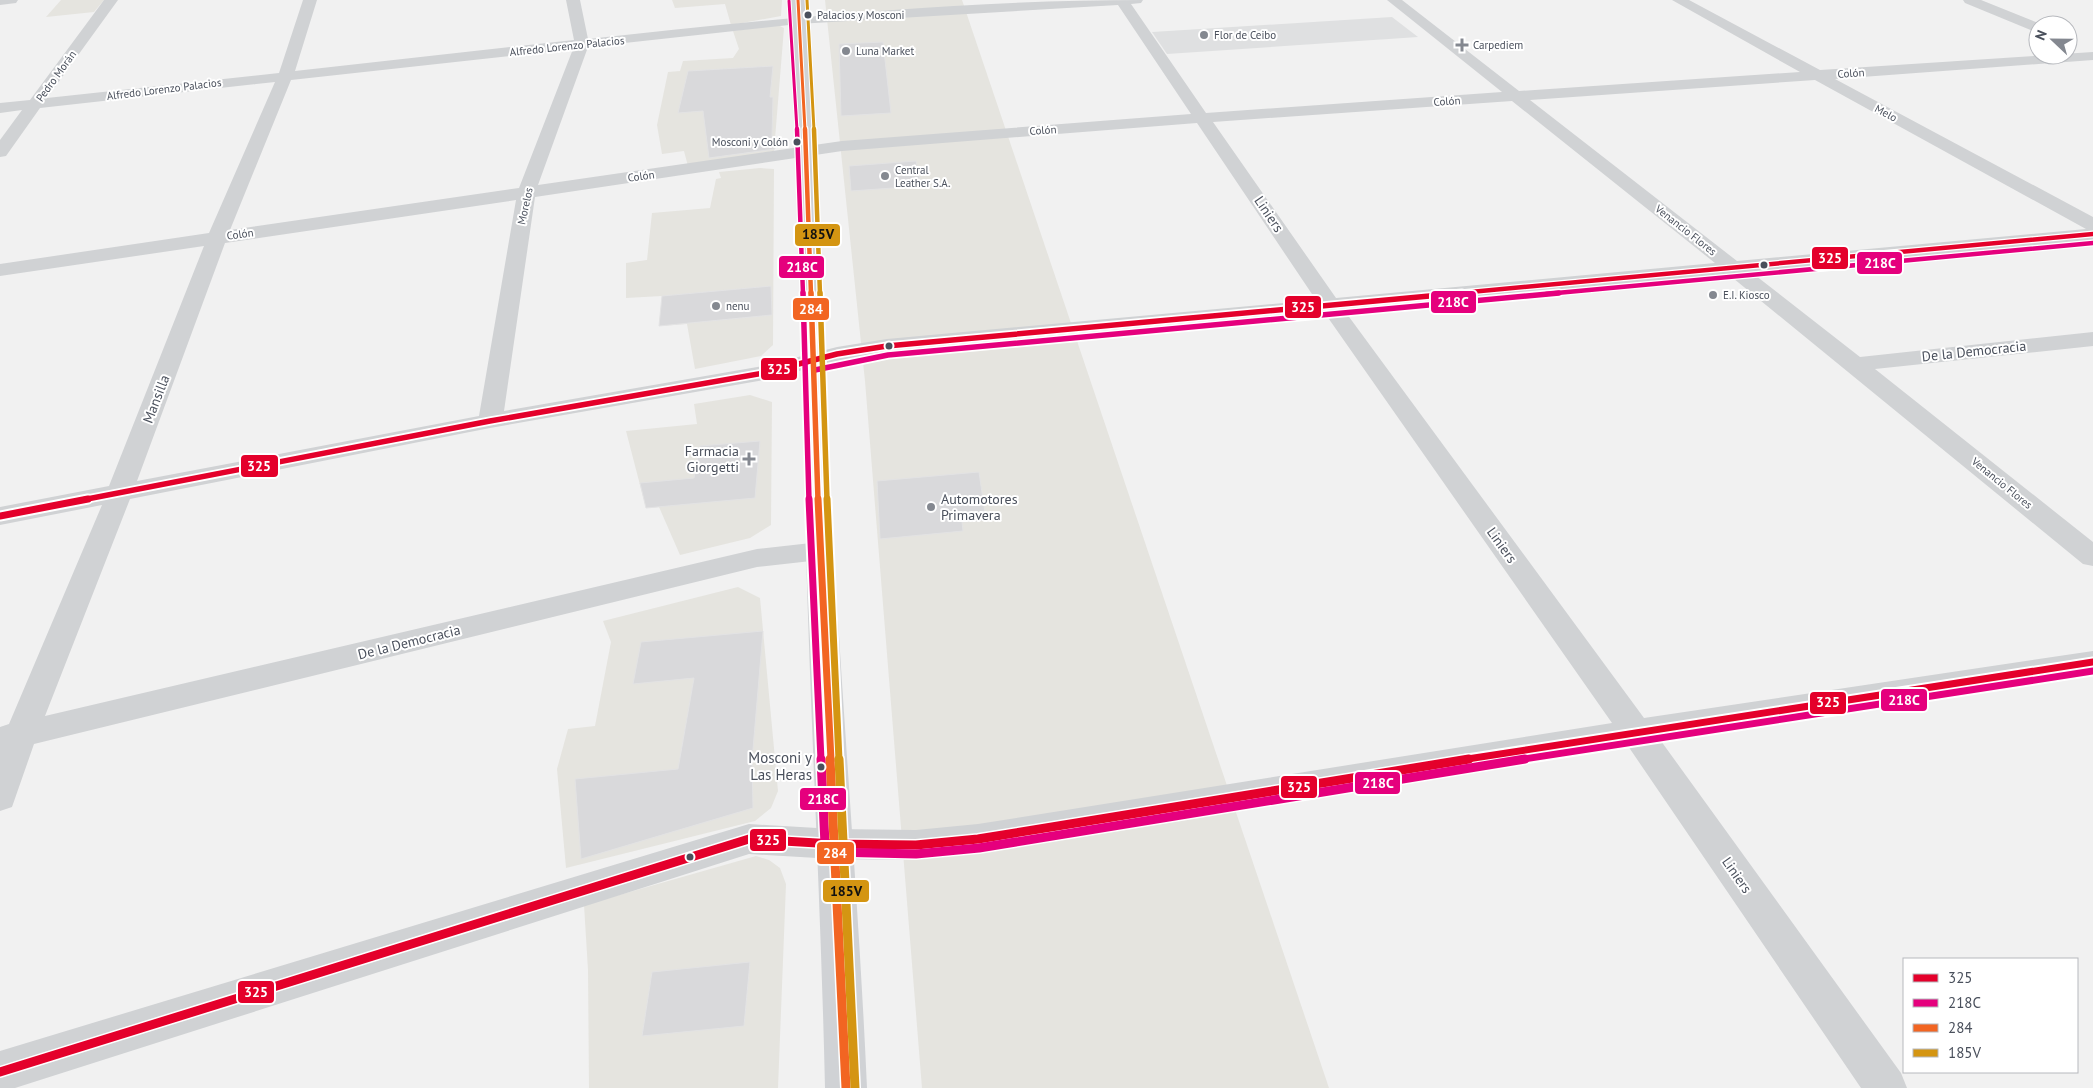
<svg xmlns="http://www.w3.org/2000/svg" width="2093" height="1088" font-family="'PT Sans',sans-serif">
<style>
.commercial{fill:#e5e4df}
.education{fill:#dfe0e1}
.building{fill:#d9d9db;stroke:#e3e3e4}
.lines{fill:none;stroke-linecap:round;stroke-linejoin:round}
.street{fill:#d0d2d4;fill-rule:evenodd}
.secondary{fill:#d0d2d5;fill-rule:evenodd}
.bus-1-far3-casing{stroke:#fff;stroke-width:7}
.bus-1-far2-casing{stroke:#fff;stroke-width:9}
.bus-1-far1-casing{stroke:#fff;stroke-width:11}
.bus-1-casing{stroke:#fff;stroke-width:12}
.bus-2-far4-casing{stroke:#fff;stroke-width:5}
.bus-2-far3-casing{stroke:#fff;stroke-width:7}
.bus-2-far2-casing{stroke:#fff;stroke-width:9}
.bus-2-far1-casing{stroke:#fff;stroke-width:11}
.bus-2-casing{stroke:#fff;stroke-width:12}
.bus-3-far4-casing{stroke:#fff;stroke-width:5}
.bus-3-far3-casing{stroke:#fff;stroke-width:7}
.bus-3-far2-casing{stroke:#fff;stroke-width:9}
.bus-3-far1-casing{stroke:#fff;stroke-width:11}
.bus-3-casing{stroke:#fff;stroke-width:12}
.bus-4-far4-casing{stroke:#fff;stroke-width:5}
.bus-4-far3-casing{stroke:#fff;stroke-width:7}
.bus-4-far2-casing{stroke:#fff;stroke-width:9}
.bus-4-far1-casing{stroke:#fff;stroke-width:11}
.bus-4-casing{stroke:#fff;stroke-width:12}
.bus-1-far3{stroke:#e4002b;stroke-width:4.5}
.bus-1-far2{stroke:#e4002b;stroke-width:5.5}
.bus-1-far1{stroke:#e4002b;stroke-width:7}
.bus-1{stroke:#e4002b;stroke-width:9}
.bus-2-far4{stroke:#e5007d;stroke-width:3}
.bus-2-far3{stroke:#e5007d;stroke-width:4.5}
.bus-2-far2{stroke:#e5007d;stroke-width:5.5}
.bus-2-far1{stroke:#e5007d;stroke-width:7}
.bus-2{stroke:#e5007d;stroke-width:9}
.bus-3-far4{stroke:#f26522;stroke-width:3}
.bus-3-far3{stroke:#f26522;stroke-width:4.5}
.bus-3-far2{stroke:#f26522;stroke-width:5.5}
.bus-3-far1{stroke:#f26522;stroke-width:7}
.bus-3{stroke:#f26522;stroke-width:9}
.bus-4-far4{stroke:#d49512;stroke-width:3}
.bus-4-far3{stroke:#d49512;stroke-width:4.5}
.bus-4-far2{stroke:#d49512;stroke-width:5.5}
.bus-4-far1{stroke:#d49512;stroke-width:7}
.bus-4{stroke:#d49512;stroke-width:9}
.bus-dot{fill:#4a505c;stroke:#fff;stroke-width:2}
.poi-dot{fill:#848890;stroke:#fff;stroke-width:2}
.labels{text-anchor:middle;stroke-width:4;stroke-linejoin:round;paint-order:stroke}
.far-bus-label{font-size:11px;fill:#4a505c;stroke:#fff;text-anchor:start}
.far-poi-label{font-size:11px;fill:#4a505c;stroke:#fff;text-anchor:start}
.far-street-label{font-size:11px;fill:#4a505c;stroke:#fff}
.street-label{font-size:14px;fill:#4a505c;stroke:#fff}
.poi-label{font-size:14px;fill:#4a505c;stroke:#fff;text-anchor:end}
.near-bus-label{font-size:15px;fill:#4a505c;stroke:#fff;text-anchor:end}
.line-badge{stroke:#fff;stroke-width:2}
.badge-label{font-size:14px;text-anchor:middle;font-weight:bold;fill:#fff}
.pale-badge-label{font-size:14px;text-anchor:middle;font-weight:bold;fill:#111}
</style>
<rect width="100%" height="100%" fill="#f1f1f1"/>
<path class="commercial" d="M 61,0 L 104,0 L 94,12 L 46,17 Z
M 672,0 L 782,0 L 781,16 L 731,25 L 725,4 L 675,8 Z
M 825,0 L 962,0 L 1329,1088 L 922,1088 L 865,381 Z
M 778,25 L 784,28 L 774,151 L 688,166 L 684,151 L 662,154 L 657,125 L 668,72 L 680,71 L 683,61 L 733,58 L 739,49 L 733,31 Z
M 760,168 L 774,169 L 773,345 L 761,356 L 695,369 L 687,324 L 659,326 L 662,296 L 626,298 L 626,263 L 647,260 L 652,213 L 710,208 L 716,179 L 721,178 L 719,172 Z
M 750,395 L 772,402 L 771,525 L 750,538 L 680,555 L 659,507 L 646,508 L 626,431 L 697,424 L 694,404 Z
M 738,587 L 760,598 L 778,791 L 771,808 L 755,821 L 566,868 L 557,769 L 568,729 L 595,726 L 611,642 L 603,621 Z
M 756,856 L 769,860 L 780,868 L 786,884 L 778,1088 L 589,1088 L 588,970 L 584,905 Z"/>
<path class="education" d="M 1392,17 L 1418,37 L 1167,54 L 1152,32 Z"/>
<path class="building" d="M 883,42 L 891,113 L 841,116 L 839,44 Z
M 773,66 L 770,97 L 773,97 L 772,136 L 775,149 L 709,158 L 703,111 L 678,113 L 688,71 Z
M 916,161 L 921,186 L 851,191 L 849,166 Z
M 771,286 L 772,315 L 659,326 L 662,296 Z
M 760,441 L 755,498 L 646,508 L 640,483 L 694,478 L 700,446 Z
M 979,472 L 986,520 L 962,522 L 963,531 L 880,539 L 877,481 Z
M 763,631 L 752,761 L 753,808 L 581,859 L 575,779 L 678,769 L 694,678 L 633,684 L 641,642 Z
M 750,962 L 744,1026 L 642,1036 L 652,972 Z"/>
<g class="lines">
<path class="street" d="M 0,0 L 18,0 L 16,3 L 0,5 Z
M 104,0 L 118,0 L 47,98 L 279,73 L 303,0 L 317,0 L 295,71 L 574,40 L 566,0 L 580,0 L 588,39 C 772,19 957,0 1143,0 L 1141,3 L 1131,4 L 1206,113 L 1502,92 L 1387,0 L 1402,0 L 1519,91 L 1800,72 L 1672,0 L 1689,0 L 1820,70 L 2093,52 L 2093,60 L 1835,79 L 2093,217 L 2093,240 L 1751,272 L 1860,357 L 2093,332 L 2093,346 L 1875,369 L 2093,542 L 2093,566 L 2083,564 L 1728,274 L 1344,310 L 1644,718 L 2093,651 L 2093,673 L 1661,741 L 1901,1073 L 1907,1088 L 1861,1088 L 1628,746 L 978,854 L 916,860 L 834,859 L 749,854 L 15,1088 L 0,1088 L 0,1051 L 749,824 L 834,829 L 916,830 L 978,824 L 1612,723 L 1324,312 L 887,353 L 838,361 L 764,380 L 490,428 L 130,499 L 45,716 L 757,549 L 820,542 L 830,544 L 834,551 L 830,558 L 820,560 L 757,567 L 34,744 L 12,807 L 0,811 L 0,727 L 9,724 L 102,505 L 0,525 L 0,507 L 109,486 L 204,246 L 0,276 L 0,264 L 209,233 L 275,82 L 40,108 L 6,156 L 0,157 L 0,140 L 22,110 L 0,113 L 0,103 L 30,100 ZM 1118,5 L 1191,114 L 842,141 L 538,185 L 588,47 L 798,24 ZM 573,49 L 519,188 L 230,230 L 291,80 ZM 1815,80 L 2086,229 L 1737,261 L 1530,100 ZM 1512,101 L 1715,263 L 1336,298 L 1213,122 ZM 1197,123 L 1316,300 L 887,339 L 837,347 L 763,366 L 504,411 L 535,197 L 842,151 ZM 516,200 L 479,416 L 137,481 L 225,243 Z
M 1963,0 L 1981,0 L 2043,25 L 2038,25 L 2038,32 L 2033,31 L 1965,3 Z"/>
<path class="secondary" d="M 791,0 L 805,0 C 818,184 824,368 834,552 C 844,731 859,909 867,1088 L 825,1088 C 821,909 811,731 806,552 C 801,368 800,184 791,0 Z"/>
<defs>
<path id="bus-1-far3" d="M 1449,294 L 2093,234"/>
<path id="bus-1-far2" d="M 82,500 L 490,421 L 764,373 L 837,354 L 887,346 L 1462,293"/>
<path id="bus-1-far1" d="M 0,516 L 88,499
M 1461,760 L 2093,662"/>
<path id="bus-1" d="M 0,1072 L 749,839 L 834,844 L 916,845 L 978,839 L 1469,759"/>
<path id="bus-2-far4" d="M 789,1 L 797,130"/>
<path id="bus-2-far3" d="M 797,129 L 803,294
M 1546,294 L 2093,243"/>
<path id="bus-2-far2" d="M 803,293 L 809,500
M 815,370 L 888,355 L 1559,293"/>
<path id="bus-2-far1" d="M 809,499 L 821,760
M 1518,760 L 2093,671"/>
<path id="bus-2" d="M 821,759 L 825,844 L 830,852 L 916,854 L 979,848 L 1525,759"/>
<path id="bus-3-far4" d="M 798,0 L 805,130"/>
<path id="bus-3-far3" d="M 805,129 L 811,294"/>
<path id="bus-3-far2" d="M 811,293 L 818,500"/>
<path id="bus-3-far1" d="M 818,499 L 831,760"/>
<path id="bus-3" d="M 830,759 L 846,1088"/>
<path id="bus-4-far4" d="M 807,0 L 814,130"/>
<path id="bus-4-far3" d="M 814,129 L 820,294"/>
<path id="bus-4-far2" d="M 820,293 L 827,500"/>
<path id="bus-4-far1" d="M 827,499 L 839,760"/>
<path id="bus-4" d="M 839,759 L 855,1088"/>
</defs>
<use href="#bus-1-far3" class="bus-1-far3-casing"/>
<use href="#bus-1-far2" class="bus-1-far2-casing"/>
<use href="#bus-1-far1" class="bus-1-far1-casing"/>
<use href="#bus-1" class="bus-1-casing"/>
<use href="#bus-2-far4" class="bus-2-far4-casing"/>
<use href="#bus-2-far3" class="bus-2-far3-casing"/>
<use href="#bus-2-far2" class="bus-2-far2-casing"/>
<use href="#bus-2-far1" class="bus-2-far1-casing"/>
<use href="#bus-2" class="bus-2-casing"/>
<use href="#bus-3-far4" class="bus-3-far4-casing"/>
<use href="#bus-3-far3" class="bus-3-far3-casing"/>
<use href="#bus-3-far2" class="bus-3-far2-casing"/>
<use href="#bus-3-far1" class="bus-3-far1-casing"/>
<use href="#bus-3" class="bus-3-casing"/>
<use href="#bus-4-far4" class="bus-4-far4-casing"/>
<use href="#bus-4-far3" class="bus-4-far3-casing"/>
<use href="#bus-4-far2" class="bus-4-far2-casing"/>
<use href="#bus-4-far1" class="bus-4-far1-casing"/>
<use href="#bus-4" class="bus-4-casing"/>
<use href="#bus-1-far3" class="bus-1-far3"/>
<use href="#bus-1-far2" class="bus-1-far2"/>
<use href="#bus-1-far1" class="bus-1-far1"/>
<use href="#bus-1" class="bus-1"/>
<use href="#bus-2-far4" class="bus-2-far4"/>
<use href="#bus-2-far3" class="bus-2-far3"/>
<use href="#bus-2-far2" class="bus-2-far2"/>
<use href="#bus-2-far1" class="bus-2-far1"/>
<use href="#bus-2" class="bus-2"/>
<use href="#bus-3-far4" class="bus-3-far4"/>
<use href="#bus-3-far3" class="bus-3-far3"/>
<use href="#bus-3-far2" class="bus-3-far2"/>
<use href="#bus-3-far1" class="bus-3-far1"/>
<use href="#bus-3" class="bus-3"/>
<use href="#bus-4-far4" class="bus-4-far4"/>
<use href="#bus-4-far3" class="bus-4-far3"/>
<use href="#bus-4-far2" class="bus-4-far2"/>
<use href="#bus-4-far1" class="bus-4-far1"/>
<use href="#bus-4" class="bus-4"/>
</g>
<g class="bus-dot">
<circle cx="808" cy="15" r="4.5"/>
<circle cx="797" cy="142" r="4.5"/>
<circle cx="1764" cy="265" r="4.5"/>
<circle cx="889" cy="346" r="4.5"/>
<circle cx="821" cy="767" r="4.5"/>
<circle cx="690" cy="857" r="4.5"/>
</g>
<g class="poi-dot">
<circle cx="1204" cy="35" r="5"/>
<path d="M1459.5 37.5h5v5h5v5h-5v5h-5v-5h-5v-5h5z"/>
<circle cx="846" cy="51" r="5"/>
<circle cx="885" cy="176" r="5"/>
<circle cx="1713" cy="295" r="5"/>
<circle cx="716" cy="306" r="5"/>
<path d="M746.5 451.5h5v5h5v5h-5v5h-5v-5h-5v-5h5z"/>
<circle cx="931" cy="507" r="5"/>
</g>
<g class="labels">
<g class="far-bus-label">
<text x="817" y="19">Palacios y Mosconi</text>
<text x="788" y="146" text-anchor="end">Mosconi y Colón</text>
</g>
<g class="far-poi-label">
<text x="1214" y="39">Flor de Ceibo</text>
<text x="1473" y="49">Carpediem</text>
<text x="856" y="55">Luna Market</text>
<text x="895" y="174">Central<tspan x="895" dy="13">Leather S.A.</tspan></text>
<text x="1723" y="299">E.I. Kiosco</text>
<text x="726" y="310">nenu</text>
</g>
<g class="far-street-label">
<text transform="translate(567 46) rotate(-6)" y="4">Alfredo Lorenzo Palacios</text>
<text transform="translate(1851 73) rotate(-4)" y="4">Colón</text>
<text transform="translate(56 76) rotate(-54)" y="4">Pedro Morán</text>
<text transform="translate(164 89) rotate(-7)" y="4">Alfredo Lorenzo Palacios</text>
<text transform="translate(1447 101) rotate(-4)" y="4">Colón</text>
<text transform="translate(1886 113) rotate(28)" y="4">Melo</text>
<text transform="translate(1043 130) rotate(-4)" y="4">Colón</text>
<text transform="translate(641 176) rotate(-8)" y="4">Colón</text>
<text transform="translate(525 206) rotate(-78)" y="4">Morelos</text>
<text transform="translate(1686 230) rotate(38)" y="4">Venancio Flores</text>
<text transform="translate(240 234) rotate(-8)" y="4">Colón</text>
<text transform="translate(2002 483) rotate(39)" y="4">Venancio Flores</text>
</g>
<g class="street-label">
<text transform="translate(1269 214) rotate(56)" y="5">Liniers</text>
<text transform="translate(1974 351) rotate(-6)" y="5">De la Democracia</text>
<text transform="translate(156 399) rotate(-69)" y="5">Mansilla</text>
<text transform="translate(1502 545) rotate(54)" y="5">Liniers</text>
<text transform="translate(409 642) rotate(-14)" y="5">De la Democracia</text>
<text transform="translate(1737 875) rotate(55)" y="5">Liniers</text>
</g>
<g class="poi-label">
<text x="739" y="456">Farmacia<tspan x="739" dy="16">Giorgetti</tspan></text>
<text x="941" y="504" text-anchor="start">Automotores<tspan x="941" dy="16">Primavera</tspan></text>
</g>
<g class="near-bus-label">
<text x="812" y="763">Mosconi y<tspan x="812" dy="17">Las Heras</tspan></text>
</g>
</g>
<g class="line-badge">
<rect x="794" y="223" width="47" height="24" rx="5" fill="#d49512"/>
<rect x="1811" y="246" width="38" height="24" rx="5" fill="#e4002b"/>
<rect x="1856" y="251" width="47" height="24" rx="5" fill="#e5007d"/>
<rect x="778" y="255" width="47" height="24" rx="5" fill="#e5007d"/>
<rect x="1430" y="290" width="47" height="24" rx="5" fill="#e5007d"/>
<rect x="1284" y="295" width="38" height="24" rx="5" fill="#e4002b"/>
<rect x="792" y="297" width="38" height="24" rx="5" fill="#f26522"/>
<rect x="760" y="357" width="38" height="24" rx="5" fill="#e4002b"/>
<rect x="240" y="454" width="39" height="24" rx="5" fill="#e4002b"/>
<rect x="1880" y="688" width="48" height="24" rx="5" fill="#e5007d"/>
<rect x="1809" y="691" width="38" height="24" rx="5" fill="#e4002b"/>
<rect x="1354" y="771" width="47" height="24" rx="5" fill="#e5007d"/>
<rect x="1280" y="775" width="38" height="24" rx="5" fill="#e4002b"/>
<rect x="799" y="787" width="48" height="24" rx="5" fill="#e5007d"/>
<rect x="749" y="828" width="38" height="24" rx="5" fill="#e4002b"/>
<rect x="816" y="841" width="39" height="24" rx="5" fill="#f26522"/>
<rect x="822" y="879" width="48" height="24" rx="5" fill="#d49512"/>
<rect x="237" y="980" width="38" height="24" rx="5" fill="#e4002b"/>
</g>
<g class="badge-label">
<text x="1830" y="263">325</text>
<text x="1880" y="268">218C</text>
<text x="802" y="272">218C</text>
<text x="1453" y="307">218C</text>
<text x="1303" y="312">325</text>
<text x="811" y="314">284</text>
<text x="779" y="374">325</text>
<text x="259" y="471">325</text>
<text x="1904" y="705">218C</text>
<text x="1828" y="707">325</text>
<text x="1378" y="788">218C</text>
<text x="1299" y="792">325</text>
<text x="823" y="804">218C</text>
<text x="768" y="845">325</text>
<text x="835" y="858">284</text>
<text x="256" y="997">325</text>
</g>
<g class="pale-badge-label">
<text x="818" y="239">185V</text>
<text x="846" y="896">185V</text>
</g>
<rect x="1903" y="958" width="175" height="115" fill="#ffffff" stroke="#b7b9be"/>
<rect x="1913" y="974" width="25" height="8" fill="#e4002b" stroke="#b7b9be"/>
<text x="1948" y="983" font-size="15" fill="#4a505c">325</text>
<rect x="1913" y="999" width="25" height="8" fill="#e5007d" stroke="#b7b9be"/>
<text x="1948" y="1008" font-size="15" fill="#4a505c">218C</text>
<rect x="1913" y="1024" width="25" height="8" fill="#f26522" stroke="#b7b9be"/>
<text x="1948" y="1033" font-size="15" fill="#4a505c">284</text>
<rect x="1913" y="1049" width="25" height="8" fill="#d49512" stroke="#b7b9be"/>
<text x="1948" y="1058" font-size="15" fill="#4a505c">185V</text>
<g transform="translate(2053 40) rotate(292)"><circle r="24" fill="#ffffff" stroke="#b7b9be"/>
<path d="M0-4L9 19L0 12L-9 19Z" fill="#848890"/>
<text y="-8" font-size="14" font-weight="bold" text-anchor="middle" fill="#4a505c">N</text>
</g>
</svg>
